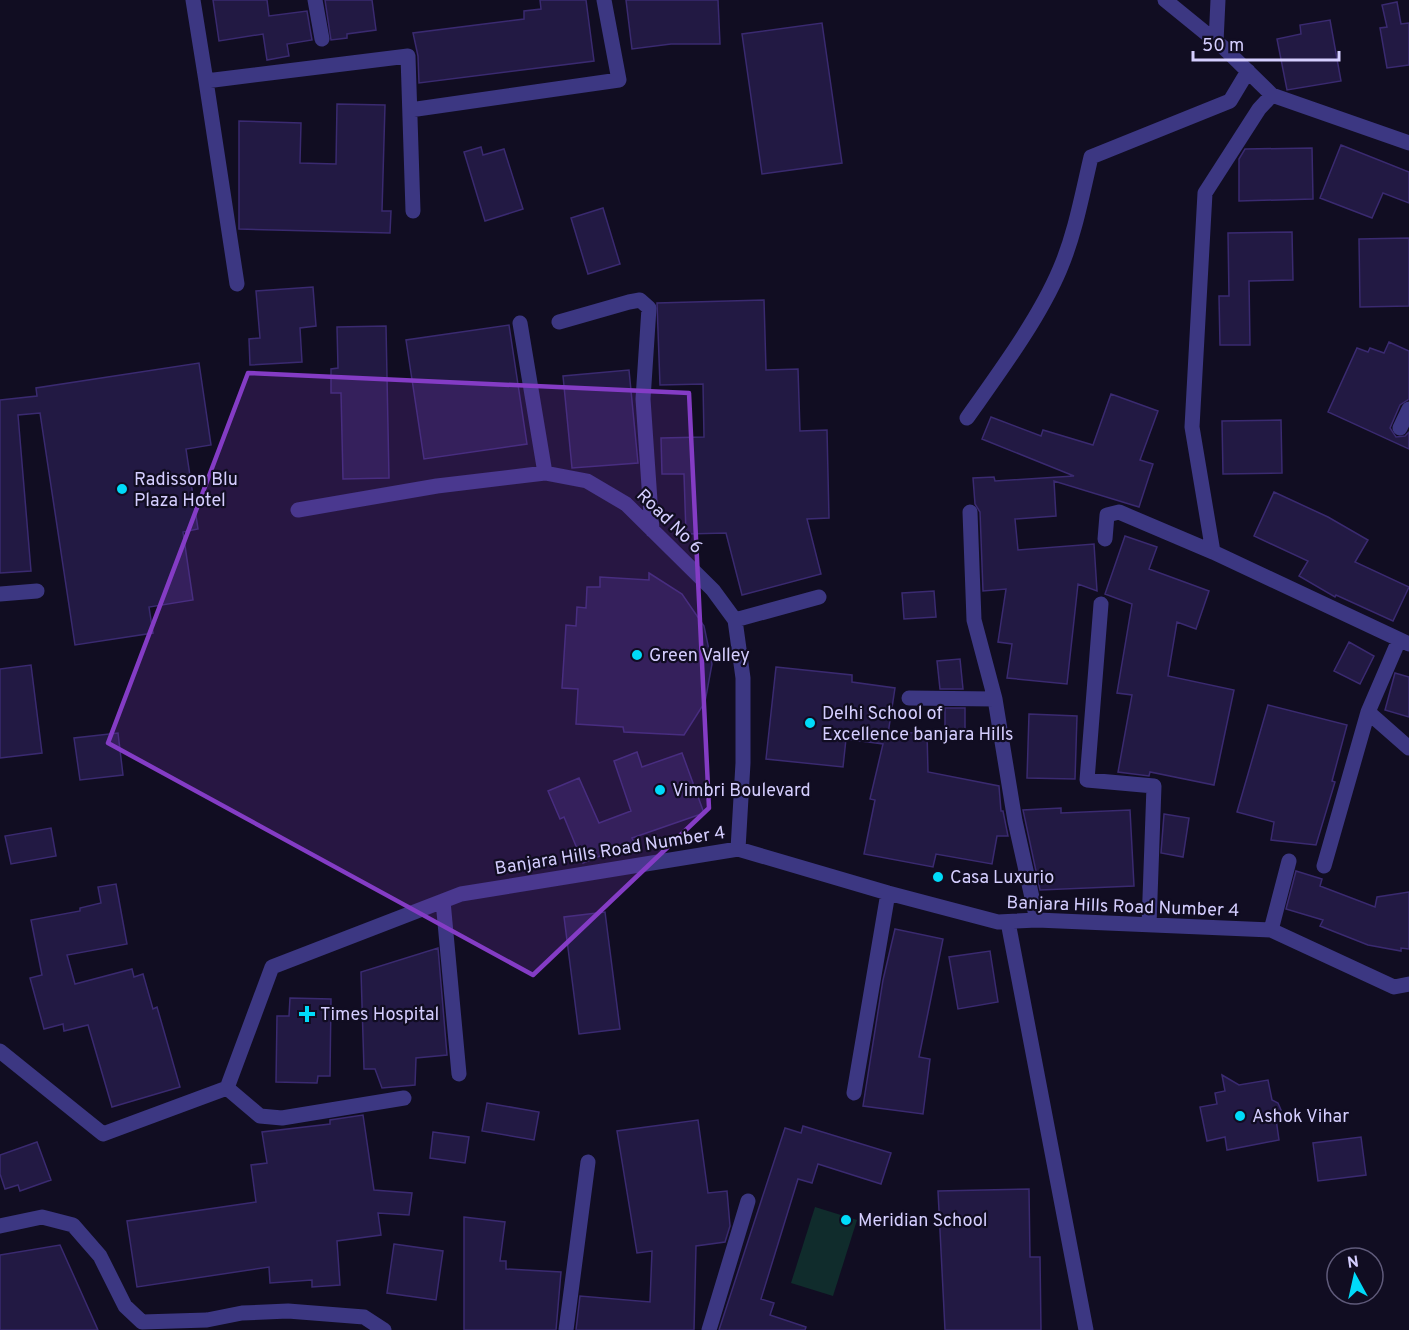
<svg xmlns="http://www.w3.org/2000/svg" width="1409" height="1330" font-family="Overpass,sans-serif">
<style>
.green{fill:#102c2c}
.building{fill:#221943;stroke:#3a2a70;stroke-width:1.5}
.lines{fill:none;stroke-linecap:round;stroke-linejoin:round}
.minor{stroke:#3c3782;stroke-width:15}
.marked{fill:#843cc5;fill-opacity:0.2;stroke:#843cc5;stroke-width:4.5;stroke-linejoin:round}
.poi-dot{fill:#00dbf9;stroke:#110d22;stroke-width:2}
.labels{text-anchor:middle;stroke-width:4.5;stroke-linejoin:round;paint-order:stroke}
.poi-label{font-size:18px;fill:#d5ceff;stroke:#110d22;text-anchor:start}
.street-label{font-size:18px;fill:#d5ceff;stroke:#110d22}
</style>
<rect width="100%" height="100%" fill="#110d22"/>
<path class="green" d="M 815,1207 L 857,1220 L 833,1296 L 791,1283 Z"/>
<path class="building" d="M 213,0 L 267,0 L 269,16 L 307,11 L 312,40 L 287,44 L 289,56 L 267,60 L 263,34 L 219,41 Z
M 325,0 L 372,0 L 376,30 L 347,34 L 347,38 L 331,40 Z
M 540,0 L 586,0 L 594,61 L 419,83 L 418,56 L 413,33 L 524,19 L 524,11 L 541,9 Z
M 626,0 L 718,0 L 720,44 L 671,44 L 632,49 Z
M 1397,2 L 1401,24 L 1409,23 L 1409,65 L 1387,68 L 1380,28 L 1387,27 L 1382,5 Z
M 1330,20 L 1341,81 L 1287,90 L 1277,39 L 1301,34 L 1300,25 Z
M 822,23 L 842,163 L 762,174 L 742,34 Z
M 337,104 L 385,105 L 382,211 L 391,211 L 390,233 L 239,229 L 239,121 L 301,123 L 300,163 L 336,164 Z
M 1341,145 L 1409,172 L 1409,203 L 1383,193 L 1372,218 L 1320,198 Z
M 481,147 L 483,155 L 504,149 L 523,209 L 485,221 L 464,152 Z
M 1312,148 L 1313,199 L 1239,201 L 1239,159 L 1245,149 Z
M 603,208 L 620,264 L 588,274 L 571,218 Z
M 1292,232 L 1293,280 L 1249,281 L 1250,345 L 1220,345 L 1219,296 L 1229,296 L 1228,233 Z
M 1409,238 L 1409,306 L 1360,307 L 1359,239 Z
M 313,287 L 316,326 L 300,328 L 302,362 L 250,365 L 249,339 L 260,338 L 256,291 Z
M 764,300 L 766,370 L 798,369 L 800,431 L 827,430 L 829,518 L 807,519 L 821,574 L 742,595 L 726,533 L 686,534 L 684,474 L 662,474 L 661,438 L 704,437 L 703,384 L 660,385 L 657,303 Z
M 509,325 L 527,444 L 424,459 L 406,340 Z
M 386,326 L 389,478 L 343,479 L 341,393 L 331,393 L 331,369 L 338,368 L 337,327 Z
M 1389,342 L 1409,351 L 1409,399 L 1400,405 L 1390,428 L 1396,437 L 1405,436 L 1409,432 L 1409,449 L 1328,412 L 1357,348 L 1368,352 L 1370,348 L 1384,353 Z
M 199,363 L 211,445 L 186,449 L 198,529 L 183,532 L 193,600 L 149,607 L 153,633 L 75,645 L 40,413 L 18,415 L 31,571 L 0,573 L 0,400 L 37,396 L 36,388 Z
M 629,370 L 638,463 L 572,468 L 563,376 Z
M 1111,394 L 1158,411 L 1140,460 L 1153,464 L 1139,507 L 1054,481 L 1056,516 L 1015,519 L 1018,550 L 1094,544 L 1097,591 L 1078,584 L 1067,684 L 1007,678 L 1012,644 L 998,642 L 1006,589 L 983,591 L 980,512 L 975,504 L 973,478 L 994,477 L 995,481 L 1074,476 L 982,439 L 991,417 L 1041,436 L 1043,430 L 1093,445 Z
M 1281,420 L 1282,473 L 1223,474 L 1222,421 Z
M 1274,492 L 1328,517 L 1368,540 L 1355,562 L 1409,587 L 1393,621 L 1336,595 L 1335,597 L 1299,576 L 1308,561 L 1254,536 Z
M 1125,536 L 1157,547 L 1149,569 L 1209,591 L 1196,629 L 1177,622 L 1168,676 L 1234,690 L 1214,785 L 1150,772 L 1149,776 L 1118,772 L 1132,695 L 1117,693 L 1132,604 L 1105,594 Z
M 649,573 L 682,594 L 704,626 L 712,664 L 705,702 L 684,735 L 624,732 L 623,727 L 576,724 L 578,689 L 562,688 L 566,625 L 576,626 L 577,607 L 586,608 L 587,587 L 600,587 L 600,577 L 649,580 Z
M 934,591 L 936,617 L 904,619 L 902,593 Z
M 1349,642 L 1374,656 L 1360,684 L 1334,671 Z
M 960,659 L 963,689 L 940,689 L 937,661 Z
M 31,665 L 42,753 L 0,758 L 0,669 Z
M 776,667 L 852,675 L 852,682 L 895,688 L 888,734 L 927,732 L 928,772 L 999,786 L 1001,811 L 1003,811 L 1008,836 L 997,836 L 992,864 L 936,854 L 933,867 L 864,854 L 875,800 L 870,799 L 883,744 L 846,739 L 843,767 L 766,759 Z
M 1395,673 L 1409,677 L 1409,717 L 1385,710 Z
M 1268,705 L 1347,725 L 1332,781 L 1335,782 L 1316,845 L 1271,840 L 1274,822 L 1237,812 Z
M 945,708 L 965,708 L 965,735 L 945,736 Z
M 1029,714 L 1077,716 L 1075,779 L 1027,778 Z
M 118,733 L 123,775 L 80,780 L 74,738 Z
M 637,752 L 642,767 L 682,753 L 704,813 L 632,838 L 634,842 L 583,863 L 564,817 L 560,819 L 548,791 L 579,778 L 599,823 L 631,811 L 614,761 Z
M 1061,808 L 1061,813 L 1130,810 L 1134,886 L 1040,890 L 1023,810 Z
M 1164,814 L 1189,818 L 1183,857 L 1161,853 Z
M 51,828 L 56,856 L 11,864 L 5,836 Z
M 1296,871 L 1322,879 L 1320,886 L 1375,907 L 1377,897 L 1409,892 L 1409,949 L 1401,948 L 1401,951 L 1368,945 L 1320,926 L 1323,920 L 1286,909 Z
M 116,884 L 127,944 L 67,955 L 75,984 L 132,969 L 134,977 L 143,974 L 153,1009 L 157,1007 L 180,1087 L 112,1107 L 88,1025 L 64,1031 L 63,1024 L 44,1029 L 30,978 L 42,975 L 31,920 L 80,911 L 80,908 L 101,903 L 98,887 Z
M 605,912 L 620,1029 L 579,1034 L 564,917 Z
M 895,929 L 943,939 L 919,1057 L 930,1059 L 923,1114 L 863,1106 L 883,980 Z
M 438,948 L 447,1055 L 416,1058 L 415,1085 L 382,1088 L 375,1069 L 364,1069 L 361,972 Z
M 990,951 L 998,1002 L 958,1009 L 949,957 Z
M 290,998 L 331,999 L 330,1076 L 318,1076 L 317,1083 L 276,1082 L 277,1016 L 289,1016 Z
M 1222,1075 L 1239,1085 L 1268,1080 L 1272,1100 L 1278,1103 L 1281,1110 L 1276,1119 L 1279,1140 L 1227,1150 L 1225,1137 L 1207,1141 L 1200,1107 L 1217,1104 L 1215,1093 L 1225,1091 Z
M 487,1103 L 539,1112 L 534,1140 L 482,1131 Z
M 363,1115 L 374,1190 L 412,1193 L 409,1215 L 378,1213 L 381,1235 L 337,1241 L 340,1285 L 312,1287 L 312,1280 L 270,1283 L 269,1267 L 137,1287 L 127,1221 L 256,1202 L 251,1165 L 267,1163 L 262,1132 L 330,1124 L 330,1120 Z
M 698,1120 L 708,1193 L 727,1191 L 730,1226 L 725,1242 L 696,1246 L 694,1330 L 576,1330 L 580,1296 L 650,1302 L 652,1251 L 637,1253 L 617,1131 Z
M 803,1126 L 891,1153 L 881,1184 L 818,1164 L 812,1183 L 798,1179 L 761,1299 L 774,1303 L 770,1315 L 806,1327 L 805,1330 L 719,1330 L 785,1128 L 801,1133 Z
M 433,1132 L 469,1137 L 465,1163 L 430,1158 Z
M 1361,1137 L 1366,1175 L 1318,1181 L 1313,1143 Z
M 37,1142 L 51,1180 L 20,1191 L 18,1185 L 5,1189 L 0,1174 L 0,1155 Z
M 1029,1189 L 1030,1257 L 1040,1257 L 1041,1330 L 945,1330 L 938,1191 Z
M 464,1217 L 505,1222 L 500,1261 L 506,1261 L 506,1269 L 561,1272 L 556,1330 L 464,1330 Z
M 394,1244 L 443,1251 L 436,1300 L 387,1293 Z
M 60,1245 L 98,1330 L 0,1330 L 0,1255 Z"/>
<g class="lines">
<path class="minor" d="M 193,0 L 206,81 L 408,56 L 413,211
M 315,0 L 322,39
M 1165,0 L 1224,48 L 1272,95 L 1409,143
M 1216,42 L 1218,0
M 206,81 L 237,284
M 410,110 L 619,80 L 604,0
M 559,322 L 629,302 L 640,300 L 649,308 L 643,399 L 652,530
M 520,323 L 545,473
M 967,418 C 998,374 1039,319 1060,269 C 1075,234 1082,195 1091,157 L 1230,101 L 1248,71
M 1400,428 L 1409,409
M 298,510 L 437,486 L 545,473 L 587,481 L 626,504 L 713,590 L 735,620 L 743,678 L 743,763 L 738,849
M 970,512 L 974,620 L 995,699
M 1105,539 L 1107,515 L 1119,512 L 1213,552 L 1192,427 L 1205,193 L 1259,109 L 1272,95
M 1213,552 L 1409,644
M 0,594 L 37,591
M 1101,604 L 1087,780 L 1154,786 L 1149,925
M 735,620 L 819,597
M 1399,640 L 1368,712 L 1409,748
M 909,698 L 995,699 L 1015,821 L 1037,920
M 1324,866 L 1368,712
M 443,901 L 459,1074
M 1008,922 L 1086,1330
M 1271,930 L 1289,861
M 0,1051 L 103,1134 L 227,1088 L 272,967 L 461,894 L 738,849 L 888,893 L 998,922 L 1037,920 L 1271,930 L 1394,987 L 1409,984
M 227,1088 L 260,1116 L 282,1118 L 404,1098
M 854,1093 L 888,893
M 0,1226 L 42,1217 L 73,1225 L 100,1256 L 125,1306 L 142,1322 L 207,1320 L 242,1313 L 288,1311 L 364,1317 L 384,1330
M 566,1330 L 588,1162
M 709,1330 L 748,1201"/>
</g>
<path class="marked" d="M 248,373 L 689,393 L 709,808 L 533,975 L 108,743 Z"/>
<g class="poi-dot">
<circle cx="122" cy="489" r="6"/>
<circle cx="637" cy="655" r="6"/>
<circle cx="810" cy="723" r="6"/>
<circle cx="660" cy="790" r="6"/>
<circle cx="938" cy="877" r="6"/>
<path d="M304 1005h6v6h6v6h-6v6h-6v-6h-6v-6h6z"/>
<circle cx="1240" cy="1116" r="6"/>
<circle cx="846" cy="1220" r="6"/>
</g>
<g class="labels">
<g class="poi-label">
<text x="134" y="485">Radisson Blu<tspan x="134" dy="21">Plaza Hotel</tspan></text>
<text x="649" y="661">Green Valley</text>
<text x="822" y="719">Delhi School of<tspan x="822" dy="21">Excellence banjara Hills</tspan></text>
<text x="672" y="796">Vimbri Boulevard</text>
<text x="950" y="883">Casa Luxurio</text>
<text x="320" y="1020">Times Hospital</text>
<text x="1252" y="1122">Ashok Vihar</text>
<text x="858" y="1226">Meridian School</text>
</g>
<g class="street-label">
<text transform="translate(670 521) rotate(44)" y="6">Road No 6</text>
<text transform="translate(610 850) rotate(-9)" y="6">Banjara Hills Road Number 4</text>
<text transform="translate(1123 906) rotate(2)" y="6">Banjara Hills Road Number 4</text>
</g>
</g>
<g transform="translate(1355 1276) rotate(352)"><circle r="28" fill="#110d22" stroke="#5f5a7a" stroke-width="1.5"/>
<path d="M0-4.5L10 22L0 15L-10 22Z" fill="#00dbf9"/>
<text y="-9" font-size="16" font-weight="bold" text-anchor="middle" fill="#d5ceff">N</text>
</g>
<path d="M1193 51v9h146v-9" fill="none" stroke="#d5ceff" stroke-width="3"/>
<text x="1202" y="51" font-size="18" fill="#d5ceff" stroke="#110d22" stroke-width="4.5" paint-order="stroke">50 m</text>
</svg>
